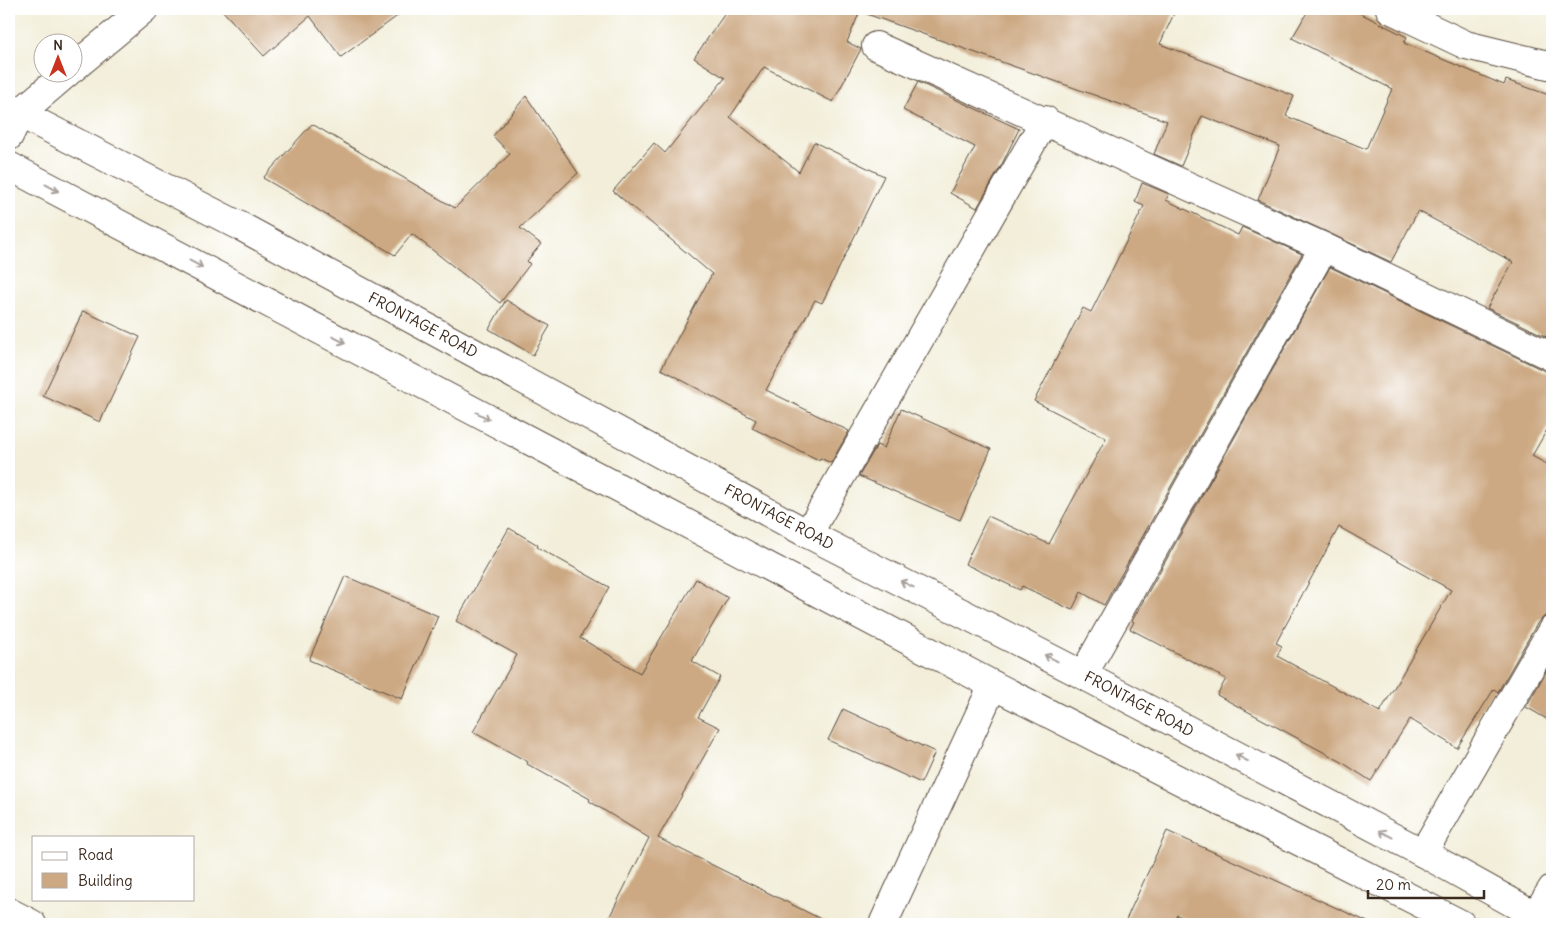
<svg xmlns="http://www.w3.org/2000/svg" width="1561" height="933" font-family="Delius,sans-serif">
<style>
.building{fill:#cca983;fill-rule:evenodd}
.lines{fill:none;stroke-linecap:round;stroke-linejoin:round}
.minor-casing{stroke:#56473a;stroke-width:30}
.major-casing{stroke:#56473a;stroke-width:30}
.minor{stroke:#fff;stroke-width:28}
.major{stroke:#fff;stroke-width:28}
.oneway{stroke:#a79f9a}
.labels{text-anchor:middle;stroke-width:4;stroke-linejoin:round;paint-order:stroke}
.street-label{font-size:15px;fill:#3b2a1e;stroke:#fff}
</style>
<rect width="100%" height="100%" fill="#fff"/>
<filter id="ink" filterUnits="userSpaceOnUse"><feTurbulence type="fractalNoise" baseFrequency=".02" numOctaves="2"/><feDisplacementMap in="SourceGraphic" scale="10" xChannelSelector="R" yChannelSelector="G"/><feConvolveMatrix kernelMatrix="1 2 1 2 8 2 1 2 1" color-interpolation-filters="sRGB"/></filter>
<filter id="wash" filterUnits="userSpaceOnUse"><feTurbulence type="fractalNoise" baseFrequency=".0096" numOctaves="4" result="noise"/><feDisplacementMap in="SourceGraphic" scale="20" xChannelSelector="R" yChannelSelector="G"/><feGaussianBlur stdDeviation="1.12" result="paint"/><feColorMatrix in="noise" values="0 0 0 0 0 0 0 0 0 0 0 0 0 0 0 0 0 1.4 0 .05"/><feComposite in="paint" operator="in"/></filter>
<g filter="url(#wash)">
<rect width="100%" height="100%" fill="#f2eed9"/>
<g id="blocks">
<path class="building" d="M 221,9 L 407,9 L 341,57 L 310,16 L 264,56 Z
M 728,9 L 861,9 L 847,42 L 861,49 L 833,102 L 764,67 L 730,117 L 799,172 L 814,142 L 884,176 L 822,303 L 815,300 L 766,390 L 849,431 L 831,463 L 820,458 L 819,460 L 752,428 L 756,420 L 661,369 L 712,274 L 613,191 L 654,143 L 665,153 L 725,78 L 694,58 Z
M 865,9 L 1176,9 L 1160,44 L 1294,96 L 1286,116 L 1366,149 L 1392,89 L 1292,38 L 1309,9 L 1352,9 L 1407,37 L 1404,43 L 1504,85 L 1506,80 L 1552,96 L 1552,329 L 1547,337 L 1487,308 L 1513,262 L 1418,211 L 1391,262 L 1258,200 L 1280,146 L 1202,116 L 1181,166 L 1154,154 L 1167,121 L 864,13 Z
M 918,82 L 1019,129 L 1001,166 L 977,208 L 950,193 L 975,147 L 903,110 Z
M 526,96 L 578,173 L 520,228 L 541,244 L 527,261 L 530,264 L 500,303 L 412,234 L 395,255 L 263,178 L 312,124 L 455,208 L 510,154 L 493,136 Z
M 1142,183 L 1169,194 L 1166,200 L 1238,235 L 1242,227 L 1302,254 L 1104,605 L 1081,592 L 1072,610 L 1022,586 L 1020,590 L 965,564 L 988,516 L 1049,544 L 1106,438 L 1034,401 L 1083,308 L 1091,312 L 1144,206 L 1135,202 Z
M 1330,267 L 1545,371 L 1552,372 L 1552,421 L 1532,456 L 1552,467 L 1552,614 L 1545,616 L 1538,622 L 1498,692 L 1494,689 L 1457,748 L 1410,719 L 1371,781 L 1340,761 L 1217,695 L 1226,679 L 1130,629 L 1134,622 L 1132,621 ZM 1339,527 L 1451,590 L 1380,712 L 1277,656 L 1282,646 L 1276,643 Z
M 506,300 L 550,326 L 533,355 L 489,329 Z
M 83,311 L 140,337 L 100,422 L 43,396 Z
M 901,409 L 991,449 L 960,520 L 859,476 L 877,445 L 884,448 Z
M 509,528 L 538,545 L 537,547 L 609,587 L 580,638 L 640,673 L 696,579 L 728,598 L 692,661 L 720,677 L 698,717 L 720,728 L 658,838 L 831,924 L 606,924 L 649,838 L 589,801 L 590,799 L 527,764 L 528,762 L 473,732 L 517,655 L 456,621 Z
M 345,576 L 438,616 L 402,699 L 309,660 Z
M 1552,661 L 1552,722 L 1526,707 Z
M 843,709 L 935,752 L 921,783 L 828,740 Z
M 1167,831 L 1372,924 L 1198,924 L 1177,915 L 1173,924 L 1124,924 Z"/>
</g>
</g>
<g filter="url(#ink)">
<use href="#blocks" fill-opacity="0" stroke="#56473a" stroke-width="1"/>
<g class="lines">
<defs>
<path id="minor" d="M 1390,9 L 1466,45 L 1552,66
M 876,46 L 1324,247 L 1552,357
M 72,69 L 144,9
M 9,136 L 20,113 L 68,72
M 808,534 L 1045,120
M 1083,675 L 1324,247
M 1423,853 L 1552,630
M 9,912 L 32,924
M 1535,916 L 1552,889
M 883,924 L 993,685"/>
<path id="major" d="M 9,108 L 242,227 L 808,534 L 1083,675 L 1423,853 L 1551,924
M 9,166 L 993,685 L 1461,924"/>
</defs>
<use href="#minor" class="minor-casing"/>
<use href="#major" class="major-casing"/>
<use href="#minor" class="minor"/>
<use href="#major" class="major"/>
</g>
<defs><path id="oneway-shaft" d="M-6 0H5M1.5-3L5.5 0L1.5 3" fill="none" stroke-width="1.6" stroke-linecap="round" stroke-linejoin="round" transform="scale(1.25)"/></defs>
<g class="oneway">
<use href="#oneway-shaft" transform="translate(52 188) rotate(28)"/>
<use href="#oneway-shaft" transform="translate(196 264) rotate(28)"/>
<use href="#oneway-shaft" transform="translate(339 340) rotate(28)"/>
<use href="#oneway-shaft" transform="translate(483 416) rotate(28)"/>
<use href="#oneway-shaft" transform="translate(907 584) rotate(-153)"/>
<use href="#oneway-shaft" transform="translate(1051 658) rotate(-153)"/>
<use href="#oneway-shaft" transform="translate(1242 758) rotate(-152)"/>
<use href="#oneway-shaft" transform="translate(1386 834) rotate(-152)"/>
</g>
</g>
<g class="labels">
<g class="street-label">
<text transform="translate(423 325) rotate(28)" y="5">FRONTAGE ROAD</text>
<text transform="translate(779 517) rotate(28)" y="5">FRONTAGE ROAD</text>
<text transform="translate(1139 704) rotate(28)" y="5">FRONTAGE ROAD</text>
</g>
</g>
<rect width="1561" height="933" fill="none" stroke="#fff" stroke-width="30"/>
<rect x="32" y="836" width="162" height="65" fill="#ffffff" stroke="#b1aaa5"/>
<rect x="42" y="852" width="25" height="8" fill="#ffffff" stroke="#b1aaa5"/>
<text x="78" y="860" font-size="15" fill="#3b2a1e">Road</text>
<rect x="42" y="873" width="25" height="15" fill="#cca983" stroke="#b1aaa5"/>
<text x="78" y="886" font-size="15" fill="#3b2a1e">Building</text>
<g transform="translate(58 58)"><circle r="24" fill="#ffffff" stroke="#b1aaa5"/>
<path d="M0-4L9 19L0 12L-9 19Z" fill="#c8321e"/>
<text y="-8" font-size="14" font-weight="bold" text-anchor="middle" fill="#3b2a1e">N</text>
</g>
<path d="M1368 890v8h116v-8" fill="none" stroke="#3b2a1e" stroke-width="2.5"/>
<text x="1376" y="890" font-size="15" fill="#3b2a1e" stroke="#ffffff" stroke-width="4" paint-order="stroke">20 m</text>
</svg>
